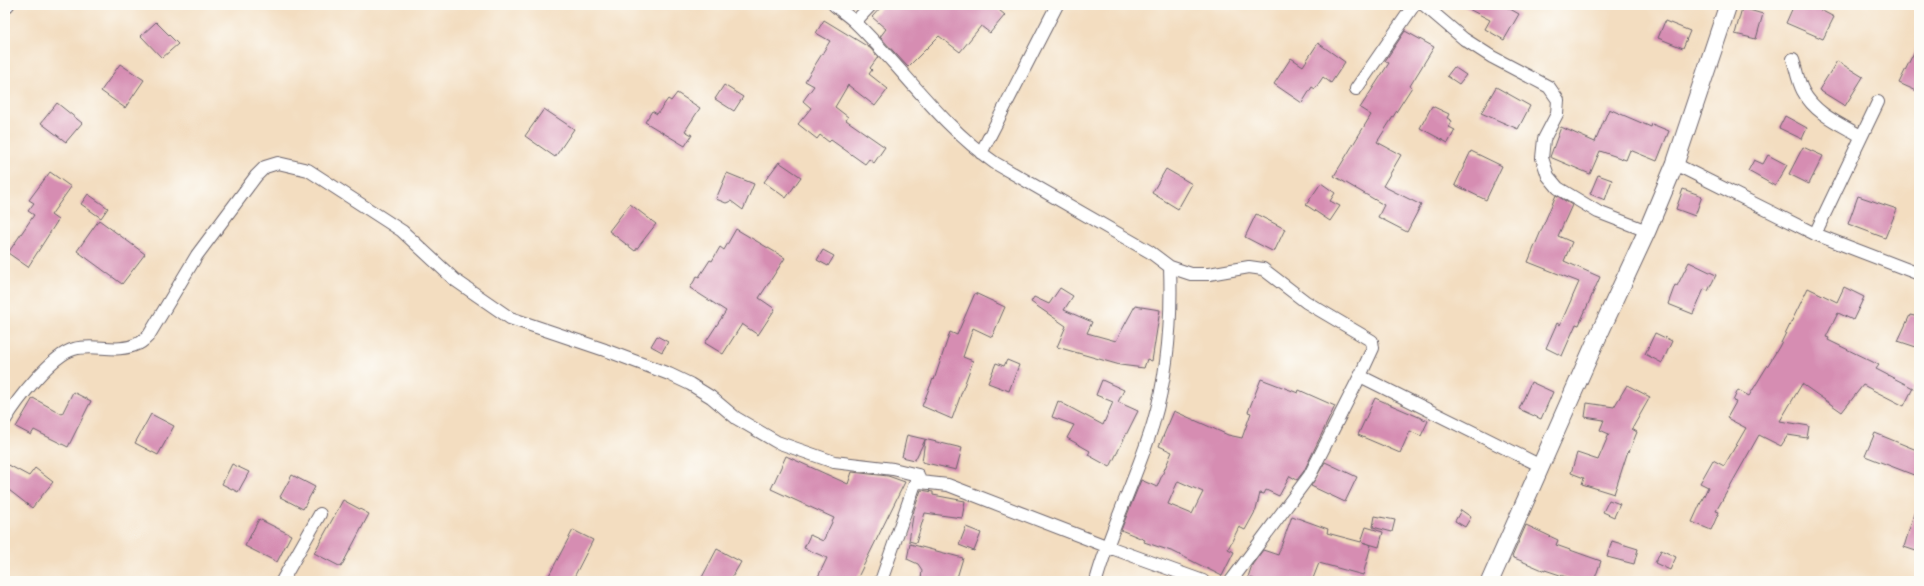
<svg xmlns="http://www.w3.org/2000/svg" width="1924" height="586" font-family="Itim,sans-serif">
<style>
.building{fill:#d68db2;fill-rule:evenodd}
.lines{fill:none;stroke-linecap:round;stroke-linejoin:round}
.street-casing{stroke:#6b636a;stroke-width:14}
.secondary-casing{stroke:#6b636a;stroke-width:19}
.street{stroke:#fff;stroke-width:12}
.secondary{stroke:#fff;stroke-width:17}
</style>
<rect width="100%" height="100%" fill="#fdfcf7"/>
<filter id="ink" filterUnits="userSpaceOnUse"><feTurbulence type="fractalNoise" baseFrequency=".025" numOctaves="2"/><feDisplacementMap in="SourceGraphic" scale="8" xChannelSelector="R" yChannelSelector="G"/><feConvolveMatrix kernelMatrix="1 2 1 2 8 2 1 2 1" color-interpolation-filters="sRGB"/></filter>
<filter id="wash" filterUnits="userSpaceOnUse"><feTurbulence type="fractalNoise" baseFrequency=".012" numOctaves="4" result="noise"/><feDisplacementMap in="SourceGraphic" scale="16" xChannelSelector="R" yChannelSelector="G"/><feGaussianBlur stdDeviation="0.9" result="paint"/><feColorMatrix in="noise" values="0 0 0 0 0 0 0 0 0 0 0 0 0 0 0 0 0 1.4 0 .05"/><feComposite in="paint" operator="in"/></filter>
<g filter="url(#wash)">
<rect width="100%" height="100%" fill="#f3ddc0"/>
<g id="blocks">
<path class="building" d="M 883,5 L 993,5 L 1005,15 L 990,33 L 981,26 L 960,52 L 939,36 L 908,67 L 880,37 L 886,29 L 872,17 Z
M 1461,5 L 1503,5 L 1519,14 L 1504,40 L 1485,29 L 1490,20 Z
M 1794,5 L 1811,5 L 1834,17 L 1823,39 L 1786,23 Z
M 1742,8 L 1763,14 L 1756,39 L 1735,34 Z
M 824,20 L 870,48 L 878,57 L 870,68 L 872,70 L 869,74 L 888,89 L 875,106 L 848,85 L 835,107 L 848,117 L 846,120 L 885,147 L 874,163 L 869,159 L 865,164 L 831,140 L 829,142 L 820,135 L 817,139 L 798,124 L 811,108 L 803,101 L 814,86 L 805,81 L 830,41 L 816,33 Z
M 1665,21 L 1690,31 L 1683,48 L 1658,38 Z
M 156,22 L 178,44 L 162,58 L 141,36 Z
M 1405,31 L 1434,47 L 1410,86 L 1412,87 L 1377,142 L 1401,155 L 1383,186 L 1421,205 L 1407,232 L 1378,217 L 1384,205 L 1334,176 L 1371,115 L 1360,108 L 1389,63 L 1385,61 Z
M 1919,42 L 1919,92 L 1899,83 Z
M 1318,43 L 1345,62 L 1331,83 L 1323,77 L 1315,89 L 1312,87 L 1302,103 L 1274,84 L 1291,58 L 1303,66 Z
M 1837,61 L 1863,77 L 1845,106 L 1819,90 Z
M 120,64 L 144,80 L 125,108 L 101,91 Z
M 1454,67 L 1466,75 L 1459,84 L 1447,76 Z
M 724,85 L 743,97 L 734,111 L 715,99 Z
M 1496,87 L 1530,106 L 1518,129 L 1481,113 Z
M 677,93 L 700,108 L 685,131 L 692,135 L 685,146 L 645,122 L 652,111 L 657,114 L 668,99 L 671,101 Z
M 57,103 L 82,123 L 66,142 L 41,123 Z
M 1432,106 L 1449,114 L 1447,118 L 1452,121 L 1449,127 L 1455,130 L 1448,143 L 1420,128 Z
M 544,109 L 574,129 L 555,157 L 525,136 Z
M 1609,109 L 1651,127 L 1652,124 L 1669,131 L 1657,161 L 1630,150 L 1626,160 L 1600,151 L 1590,174 L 1550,157 L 1561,127 L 1595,142 Z
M 1785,116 L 1807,128 L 1802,139 L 1779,128 Z
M 1803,147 L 1823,156 L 1809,184 L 1789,174 Z
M 1471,151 L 1502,166 L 1486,200 L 1455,185 Z
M 1768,155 L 1787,165 L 1775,186 L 1748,171 L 1754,160 L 1763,164 Z
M 779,162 L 801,177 L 786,198 L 764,182 Z
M 1166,169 L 1192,184 L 1178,209 L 1152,193 Z
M 50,172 L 71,187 L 51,215 L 58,220 L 28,267 L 8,253 L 34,215 L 28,211 L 34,203 L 29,200 Z
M 727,173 L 754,184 L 743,210 L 731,201 L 726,203 L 716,199 Z
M 1598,175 L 1612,180 L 1605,200 L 1590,194 Z
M 1321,183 L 1335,193 L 1330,201 L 1340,206 L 1330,221 L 1306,205 Z
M 1683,189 L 1702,196 L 1695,216 L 1676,209 Z
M 88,194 L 108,208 L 101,218 L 81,204 Z
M 1556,195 L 1572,205 L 1558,236 L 1572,242 L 1564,261 L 1600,277 L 1579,325 L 1576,324 L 1562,356 L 1546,348 L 1557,323 L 1560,325 L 1579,282 L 1528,262 Z
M 1858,196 L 1897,209 L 1885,238 L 1848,224 Z
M 630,204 L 656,224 L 635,251 L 609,231 Z
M 1256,214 L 1285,229 L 1274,252 L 1245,237 Z
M 99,220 L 145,254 L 122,284 L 77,251 Z
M 736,229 L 785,258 L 759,298 L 775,309 L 758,335 L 742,324 L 723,354 L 705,343 L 726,311 L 690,288 L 697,276 L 699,277 L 710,260 L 712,261 L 720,247 L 724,250 Z
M 823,250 L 834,256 L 828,266 L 817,260 Z
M 1689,262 L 1716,275 L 1708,291 L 1704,289 L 1693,314 L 1668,304 L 1675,285 L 1677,286 Z
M 1844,287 L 1864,297 L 1853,320 L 1838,313 L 1826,337 L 1829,338 L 1828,340 L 1879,365 L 1876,369 L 1913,388 L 1904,406 L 1863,385 L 1842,412 L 1802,384 L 1780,421 L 1809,426 L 1807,438 L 1788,435 L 1781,446 L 1759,435 L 1716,511 L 1719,512 L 1711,530 L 1692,522 L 1708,487 L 1700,483 L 1713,460 L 1724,466 L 1746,428 L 1727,418 L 1736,402 L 1733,401 L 1738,390 L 1749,396 L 1779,347 L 1808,288 L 1837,302 Z
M 1060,288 L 1073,296 L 1064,310 L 1092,322 L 1087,333 L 1116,341 L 1135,306 L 1160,310 L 1152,361 L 1147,359 L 1144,368 L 1120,365 L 1057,347 L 1066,326 L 1031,302 L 1034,297 L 1049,304 Z
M 975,293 L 1005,307 L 992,337 L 973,328 L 963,357 L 973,361 L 952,419 L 922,406 L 933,379 L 934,380 L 950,332 L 957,335 Z
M 1910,315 L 1919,317 L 1919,348 L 1898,341 Z
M 1655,333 L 1672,341 L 1662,363 L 1645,354 Z
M 657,336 L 668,342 L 662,352 L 651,346 Z
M 1007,360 L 1019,365 L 1009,391 L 988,383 L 996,363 L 1004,366 Z
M 1261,379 L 1298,393 L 1299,390 L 1335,406 L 1304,471 L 1297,480 L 1290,476 L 1279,496 L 1266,490 L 1264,494 L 1260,493 L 1256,510 L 1245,530 L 1239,527 L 1228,549 L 1234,552 L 1222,576 L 1174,552 L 1144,542 L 1145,540 L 1121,530 L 1141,480 L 1157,487 L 1172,452 L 1159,446 L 1174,411 L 1228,435 L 1242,438 L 1251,413 L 1248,412 ZM 1178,481 L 1203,492 L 1192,514 L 1168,504 Z
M 1102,380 L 1124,390 L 1118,402 L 1138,411 L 1110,467 L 1088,455 L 1090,451 L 1067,438 L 1074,425 L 1052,417 L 1058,401 L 1103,425 L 1113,402 L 1096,395 Z
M 1531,382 L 1553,392 L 1541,419 L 1519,409 Z
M 1627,385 L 1650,397 L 1632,429 L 1637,432 L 1629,452 L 1628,451 L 1614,494 L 1582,484 L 1584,478 L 1571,473 L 1577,453 L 1598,460 L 1609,434 L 1600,430 L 1604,420 L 1585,417 L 1587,403 L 1614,407 Z
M 73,392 L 91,401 L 68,447 L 34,430 L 31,435 L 16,427 L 33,398 L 62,414 Z
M 1375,398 L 1428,421 L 1421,436 L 1410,431 L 1400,453 L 1358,435 Z
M 151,414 L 174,426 L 158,455 L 135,443 Z
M 1875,433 L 1919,451 L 1919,477 L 1865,456 Z
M 907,435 L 962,448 L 956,470 L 922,462 L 925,440 L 915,460 L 902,457 Z
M 786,456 L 848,484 L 852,472 L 888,476 L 905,482 L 856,581 L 816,581 L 827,558 L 804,548 L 810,535 L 823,541 L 834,518 L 771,489 Z
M 1325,462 L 1357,477 L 1345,502 L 1311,486 Z
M 5,463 L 29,476 L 35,468 L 53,482 L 32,508 L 5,487 Z
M 232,464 L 249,472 L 238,492 L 222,484 Z
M 292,475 L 315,487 L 303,509 L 280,497 Z
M 921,490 L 933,492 L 933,495 L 965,501 L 962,518 L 925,513 L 916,543 L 909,541 L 914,510 Z
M 343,500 L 369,514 L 341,567 L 314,553 Z
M 1609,500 L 1620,504 L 1614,517 L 1603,512 Z
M 1916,507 L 1919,508 L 1919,552 L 1904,547 Z
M 1461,510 L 1471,517 L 1465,527 L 1455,521 Z
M 1292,516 L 1328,529 L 1327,533 L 1361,542 L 1366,527 L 1383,532 L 1379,547 L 1362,542 L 1371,545 L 1363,575 L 1319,563 L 1312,581 L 1259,581 L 1248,577 L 1252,565 L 1263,550 L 1278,555 Z
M 1375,516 L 1395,520 L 1392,532 L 1373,527 Z
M 259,519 L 291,535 L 277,562 L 245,546 Z
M 1526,525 L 1558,540 L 1556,545 L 1601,561 L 1594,581 L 1578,581 L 1545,570 L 1545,571 L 1512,557 Z
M 966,527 L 981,533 L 974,551 L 959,545 Z
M 573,530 L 593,540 L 572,581 L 546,581 Z
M 1612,541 L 1638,549 L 1634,564 L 1607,557 Z
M 910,544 L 963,558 L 956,581 L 921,579 L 922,570 L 918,564 L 907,559 Z
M 717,549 L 741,562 L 730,581 L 700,581 Z
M 1661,550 L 1676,557 L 1670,570 L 1655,563 Z"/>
</g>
</g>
<g filter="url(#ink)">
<use href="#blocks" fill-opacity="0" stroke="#6b636a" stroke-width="1"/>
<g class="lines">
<defs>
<path id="street" d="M 834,5 C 841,11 849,16 855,22 C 903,68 940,125 995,163 L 1150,252 L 1170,267 L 1191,274 L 1209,274 L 1249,267 L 1263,269 L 1306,302 L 1372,341 L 1373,348 L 1360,376 L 1310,475 L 1231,581
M 1424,5 L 1464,39 L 1492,57 L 1549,87 L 1558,100 L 1557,114 L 1544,139 L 1542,158 L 1548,176 L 1558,188 L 1598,212 L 1647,231
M 5,8 L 8,5
M 855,22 L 871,5
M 1793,59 C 1796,69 1798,82 1803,91 C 1815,114 1840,124 1861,136
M 1356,89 L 1414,5
M 981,153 L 1057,5
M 1675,164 L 1815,234 L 1919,274
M 1815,234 L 1878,102
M 1360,376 L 1541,466
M 5,420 C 17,400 52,355 74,349 C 94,343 117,354 137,344 C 142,343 146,338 149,335 L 197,255 L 256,176 L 265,167 L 278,163 L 308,170 L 402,231 L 455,280 L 510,318 L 605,350 L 669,374 L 690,384 L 711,397 L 736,418 L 777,442 L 834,462 L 893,469 L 918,475
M 918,475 L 920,482 L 948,485 L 1106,546 L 1203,581
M 282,581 L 320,514
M 881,581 L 918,475
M 1096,581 C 1111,527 1137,477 1153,424 C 1168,373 1172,320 1170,267"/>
<path id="secondary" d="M 1490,581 L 1595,343 L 1647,231 L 1675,164 L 1728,5"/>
</defs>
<use href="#street" class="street-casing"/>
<use href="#secondary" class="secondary-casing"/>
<use href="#street" class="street"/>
<use href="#secondary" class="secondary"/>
</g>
</g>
<rect width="1924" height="586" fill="none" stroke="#fdfcf7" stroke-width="20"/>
</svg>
